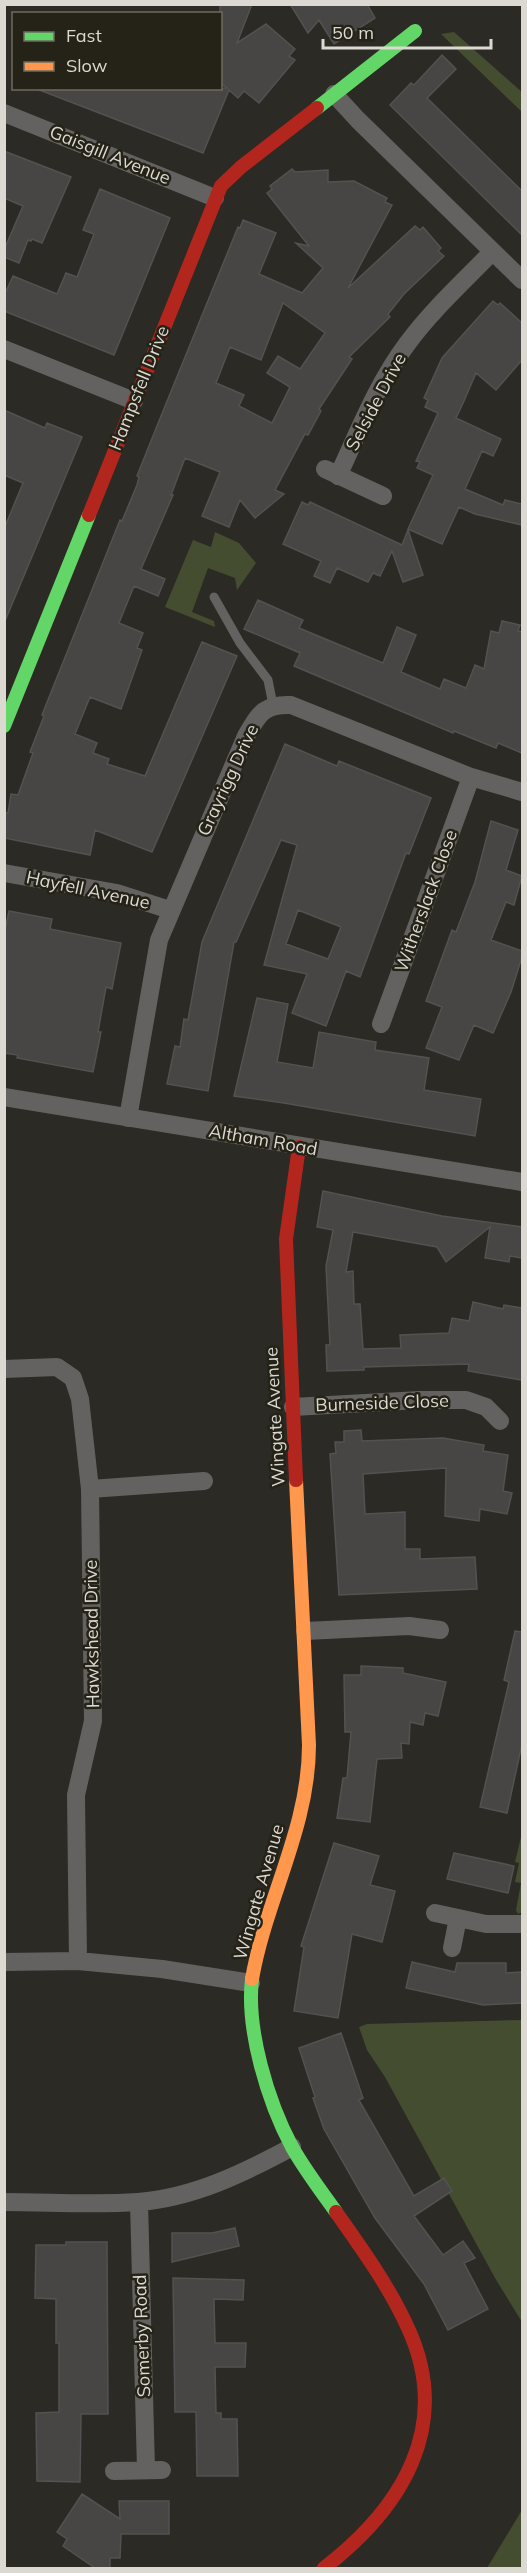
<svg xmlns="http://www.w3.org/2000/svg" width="527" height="2573" font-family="Mulish,sans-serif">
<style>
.green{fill:#454d31}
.building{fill:#474644;stroke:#535252;stroke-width:1.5;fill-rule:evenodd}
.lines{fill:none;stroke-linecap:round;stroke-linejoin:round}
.lane{stroke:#646260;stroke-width:9}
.street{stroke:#646260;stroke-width:18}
.fast{stroke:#63d668;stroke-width:14}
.slow{stroke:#ff974d;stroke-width:14}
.jam{stroke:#b3261e;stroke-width:14}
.labels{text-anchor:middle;stroke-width:5;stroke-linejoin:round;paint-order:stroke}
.street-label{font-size:18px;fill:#dbd9d2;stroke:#252217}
</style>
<rect width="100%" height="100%" fill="#2c2a24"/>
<path class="green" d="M 454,32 L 522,92 L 522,112 L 441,34 Z
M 215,532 L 239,543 L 256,563 L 237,590 L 235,578 L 208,568 L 192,612 L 214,621 L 215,627 L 165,607 L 193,540 L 211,547 Z
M 522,1833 L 522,1912 L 518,1914 L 516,1910 L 521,1883 L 515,1882 L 519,1863 L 515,1862 Z
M 522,2020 L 522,2322 L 495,2278 L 385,2077 L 367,2050 L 359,2027 L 367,2024 Z
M 522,2510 L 522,2568 L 487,2568 Z"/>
<path class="building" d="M 220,4 L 252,4 L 237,43 L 266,24 L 295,49 L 289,56 L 295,60 L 259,103 L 244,91 L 238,98 L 229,90 L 203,153 L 37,89 L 227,88 L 220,83 Z
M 290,4 L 367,4 L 375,18 L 334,44 L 319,20 L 308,33 Z
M 442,55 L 456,69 L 427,98 L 522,191 L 522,235 L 390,105 L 411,83 L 414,85 Z
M 4,151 L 71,177 L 42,243 L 32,239 L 31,241 L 28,240 L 19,263 L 4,257 L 4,250 L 23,206 L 4,198 Z
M 292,169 L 295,172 L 328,170 L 328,182 L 354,181 L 387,198 L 385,202 L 392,205 L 348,288 L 415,226 L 420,230 L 423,227 L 441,248 L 438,251 L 444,256 L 404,294 L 388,314 L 390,317 L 349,357 L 352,359 L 319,409 L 321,411 L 308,435 L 305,434 L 275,490 L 284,494 L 255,518 L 240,500 L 229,527 L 202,516 L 220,472 L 185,458 L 171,495 L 173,495 L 141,569 L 165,579 L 158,596 L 134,586 L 119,623 L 143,633 L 137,648 L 142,650 L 121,709 L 90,697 L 75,734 L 97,743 L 93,753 L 109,759 L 107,764 L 145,776 L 202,642 L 237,656 L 152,852 L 95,830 L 90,855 L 4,838 L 4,813 L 8,813 L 11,794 L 18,795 L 33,753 L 30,752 L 44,716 L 42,715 L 120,520 L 122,521 L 137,485 L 139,477 L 137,476 L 159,421 L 238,227 L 240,228 L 243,220 L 276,233 L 259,274 L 302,293 L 323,268 L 296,243 L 309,246 L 267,193 L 272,189 L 270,186 ZM 283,303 L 325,333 L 300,369 L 278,356 L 267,373 L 290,387 L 272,423 L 239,406 L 244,395 L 216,383 L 230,347 L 261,360 Z
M 100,189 L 170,218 L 114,355 L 4,311 L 4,296 L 13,276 L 57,294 L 66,273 L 77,277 L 94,234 L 83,230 Z
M 493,301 L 498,305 L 500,303 L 522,323 L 522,360 L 496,390 L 476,373 L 464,401 L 456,418 L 501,439 L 493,456 L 482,451 L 465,489 L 503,505 L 505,500 L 522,504 L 522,525 L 475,514 L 459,507 L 442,544 L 408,529 L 433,475 L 417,468 L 420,462 L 416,461 L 438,413 L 425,407 L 428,400 L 424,398 L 442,358 Z
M 4,410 L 45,428 L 47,423 L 82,437 L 5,621 L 4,529 L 23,483 L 4,475 Z
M 302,502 L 308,505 L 310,502 L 402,545 L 408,530 L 423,575 L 403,582 L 392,551 L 380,576 L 373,573 L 368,582 L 337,568 L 330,583 L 314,576 L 321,561 L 283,544 Z
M 258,600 L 303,620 L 299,628 L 383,663 L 397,627 L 416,635 L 401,672 L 440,689 L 444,679 L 466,688 L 475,665 L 484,669 L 491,631 L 499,633 L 502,621 L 520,625 L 518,631 L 522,632 L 522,753 L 498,743 L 496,748 L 454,731 L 453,733 L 294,666 L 300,653 L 244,629 Z
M 285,744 L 337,766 L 339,761 L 431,798 L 409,854 L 406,853 L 360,977 L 346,971 L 326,1026 L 292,1013 L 307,974 L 264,965 L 297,845 L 281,840 L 236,942 L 234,942 L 208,1091 L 167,1084 L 175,1046 L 180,1047 L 184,1019 L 188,1020 L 202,942 ZM 298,910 L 341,927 L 328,959 L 286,944 Z
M 491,821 L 518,830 L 506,870 L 522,876 L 514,905 L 506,902 L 491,940 L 522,951 L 522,957 L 511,992 L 493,1033 L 474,1025 L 459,1060 L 426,1048 L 442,1007 L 426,1001 L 452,930 L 456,932 L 475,882 Z
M 9,911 L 52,919 L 50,929 L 121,943 L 112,989 L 106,987 L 98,1032 L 101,1032 L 93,1072 L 17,1058 L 18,1055 L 4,1053 L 4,935 Z
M 257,998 L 288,1004 L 277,1062 L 313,1068 L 319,1032 L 376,1042 L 375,1050 L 429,1058 L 424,1090 L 481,1099 L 475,1136 L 284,1103 L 234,1096 Z
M 323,1191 L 442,1216 L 522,1227 L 522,1258 L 510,1256 L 509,1262 L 485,1258 L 490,1227 L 446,1262 L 437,1247 L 353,1232 L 346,1272 L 353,1271 L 354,1304 L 360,1304 L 363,1349 L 401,1348 L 400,1335 L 449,1333 L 452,1318 L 469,1321 L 473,1302 L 503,1309 L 504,1305 L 522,1308 L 522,1380 L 468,1371 L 469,1364 L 364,1367 L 364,1370 L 327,1371 L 326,1345 L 330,1345 L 326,1266 L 333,1230 L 317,1227 Z
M 361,1430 L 362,1441 L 443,1438 L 484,1445 L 483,1451 L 508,1455 L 503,1491 L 512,1493 L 507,1514 L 480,1509 L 479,1521 L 445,1516 L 446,1468 L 363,1474 L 365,1514 L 405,1512 L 405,1549 L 420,1549 L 420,1559 L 475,1557 L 477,1589 L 339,1595 L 330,1454 L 336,1453 L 335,1442 L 344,1442 L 344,1431 Z
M 515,1631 L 522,1632 L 522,1744 L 507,1813 L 480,1807 L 509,1682 L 504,1680 Z
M 361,1666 L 403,1668 L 403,1673 L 446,1682 L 438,1716 L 425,1713 L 423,1725 L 410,1722 L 409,1744 L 401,1743 L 402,1758 L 377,1759 L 370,1822 L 337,1818 L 343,1778 L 347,1778 L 351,1732 L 345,1732 L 344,1675 L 361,1675 Z
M 334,1843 L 379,1856 L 370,1885 L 395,1891 L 382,1942 L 352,1934 L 338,2018 L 294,2011 L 304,1947 L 301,1946 Z
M 454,1853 L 514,1866 L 508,1893 L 447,1879 Z
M 412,1962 L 455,1972 L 457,1963 L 506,1963 L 506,1973 L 522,1972 L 522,2003 L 483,2005 L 406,1988 Z
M 341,2033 L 363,2098 L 359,2100 L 414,2196 L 444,2178 L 452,2191 L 414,2216 L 443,2255 L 463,2241 L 475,2258 L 464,2263 L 488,2309 L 448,2330 L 424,2284 L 375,2218 L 324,2129 L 313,2098 L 315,2097 L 299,2048 Z
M 235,2228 L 239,2246 L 172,2262 L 172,2233 L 212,2233 Z
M 66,2242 L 107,2242 L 108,2414 L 81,2414 L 80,2482 L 37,2481 L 36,2413 L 59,2412 L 59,2343 L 56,2343 L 56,2299 L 35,2298 L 36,2245 L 66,2245 Z
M 173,2278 L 244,2280 L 243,2300 L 214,2299 L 215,2343 L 246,2343 L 245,2367 L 215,2367 L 216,2413 L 221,2413 L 221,2419 L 237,2419 L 238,2476 L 197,2476 L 196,2412 L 175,2412 Z
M 82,2494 L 120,2519 L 119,2501 L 169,2501 L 169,2534 L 121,2534 L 120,2558 L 110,2558 L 110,2568 L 95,2568 L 63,2546 L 67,2539 L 57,2532 Z"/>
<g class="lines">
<path class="lane" d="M 214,597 L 240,643 L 268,680 L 273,705"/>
<path class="street" d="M 334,94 L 358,120 L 522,280
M 4,113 L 215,198
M 4,349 L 134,401
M 325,469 L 383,496
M 338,476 C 359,431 377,384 407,344 C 431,311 463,282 492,252
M 4,873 L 117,893 L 170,910
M 381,1024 L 471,777
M 4,1097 L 522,1182
M 128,1118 L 159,940 L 246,736 C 259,714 263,704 291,705 L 471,777 L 522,792
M 4,1369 L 57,1367 L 73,1378 L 80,1399 L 90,1489 L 93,1721 L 76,1795 L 78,1961
M 293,1407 L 420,1400 L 466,1400 L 486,1407 L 500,1421
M 90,1489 L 204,1481
M 305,1631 L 409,1626 L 440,1630
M 435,1913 L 486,1924 L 522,1924
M 452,1948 L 458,1918
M 4,1962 L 78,1961 L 162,1969 L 251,1983
M 4,2202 C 49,2202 94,2205 138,2202 C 193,2198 244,2173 292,2147
M 139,2202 L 146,2470
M 114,2471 L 162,2470"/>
<path class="fast" d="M 317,108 L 415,31
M 4,726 L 89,515
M 252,1979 C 246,2030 268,2102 292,2147 C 305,2170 321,2191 336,2212"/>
<path class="slow" d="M 252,1979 C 266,1899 309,1828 309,1745 L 296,1480"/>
<path class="jam" d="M 89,515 L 221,186 L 241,167 L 317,108
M 296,1480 L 286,1239 L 299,1147
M 324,2568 C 402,2508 453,2426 408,2328 C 389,2286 362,2249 336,2212"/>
</g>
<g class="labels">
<g class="street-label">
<text transform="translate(110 155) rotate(22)" y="6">Gaisgill Avenue</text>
<text transform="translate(139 388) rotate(-68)" y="6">Hampsfell Drive</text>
<text transform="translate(376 402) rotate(-62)" y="6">Selside Drive</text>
<text transform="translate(228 780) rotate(-65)" y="6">Grayrigg Drive</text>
<text transform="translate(88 890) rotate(12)" y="6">Hayfell Avenue</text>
<text transform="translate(426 901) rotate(-70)" y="6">Witherslack Close</text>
<text transform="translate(263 1140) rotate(10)" y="6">Altham Road</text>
<text transform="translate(382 1403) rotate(-2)" y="6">Burneside Close</text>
<text transform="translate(275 1417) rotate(-93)" y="6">Wingate Avenue</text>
<text transform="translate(92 1634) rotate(-91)" y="6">Hawkshead Drive</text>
<text transform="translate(259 1892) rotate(-74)" y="6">Wingate Avenue</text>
<text transform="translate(142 2336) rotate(-92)" y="6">Somerby Road</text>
</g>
</g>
<rect width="527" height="2573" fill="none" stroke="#dbd9d2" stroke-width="12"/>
<rect x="12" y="12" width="210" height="78" fill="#252217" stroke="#6e6b62" stroke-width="1.5"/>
<rect x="24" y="32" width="30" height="9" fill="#63d668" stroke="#6e6b62" stroke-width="1.5"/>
<text x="66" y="42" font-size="18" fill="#dbd9d2">Fast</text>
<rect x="24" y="62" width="30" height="9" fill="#ff974d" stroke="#6e6b62" stroke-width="1.5"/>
<text x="66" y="72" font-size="18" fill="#dbd9d2">Slow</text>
<path d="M323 39v9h168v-9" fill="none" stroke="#dbd9d2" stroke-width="3"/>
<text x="332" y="39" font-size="18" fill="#dbd9d2" stroke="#252217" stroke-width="4.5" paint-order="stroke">50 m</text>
</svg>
